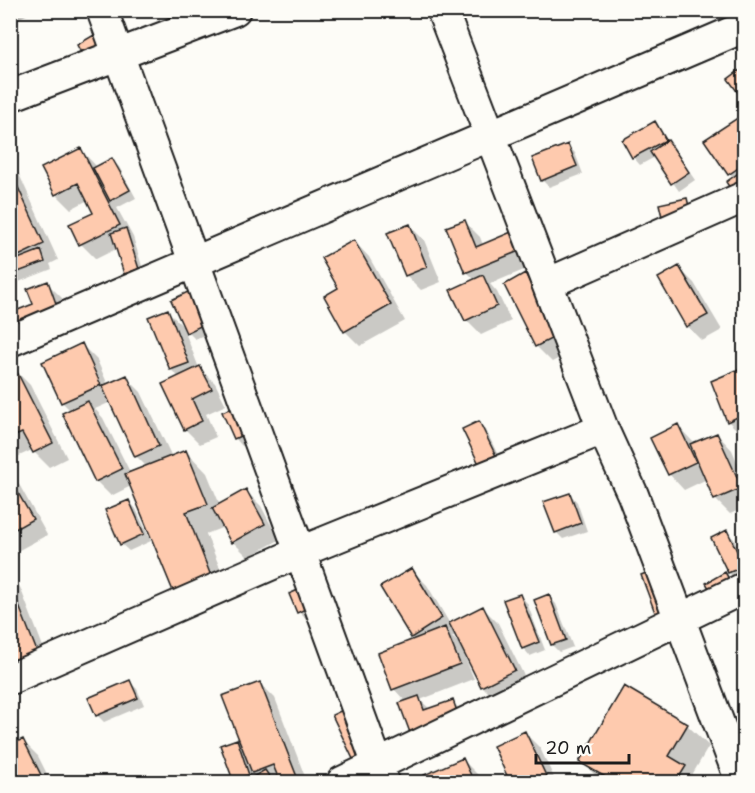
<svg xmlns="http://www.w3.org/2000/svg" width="755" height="793" font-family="'Shantell Sans',sans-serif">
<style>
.shadow{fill:#0003;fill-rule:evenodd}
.building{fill:#fecaae;stroke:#1c1c1c;stroke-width:1.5}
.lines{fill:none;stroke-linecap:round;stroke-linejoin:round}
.street-casing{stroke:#1c1c1c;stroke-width:34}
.street{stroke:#fdfcf7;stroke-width:30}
</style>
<rect width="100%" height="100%" fill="#fdfcf7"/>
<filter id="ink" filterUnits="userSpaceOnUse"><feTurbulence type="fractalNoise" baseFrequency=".0167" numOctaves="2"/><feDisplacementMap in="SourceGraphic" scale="12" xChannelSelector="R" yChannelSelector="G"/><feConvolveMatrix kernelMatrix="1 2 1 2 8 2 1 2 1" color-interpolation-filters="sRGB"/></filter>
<g filter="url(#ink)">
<path class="shadow" d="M 10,10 L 36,10 L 14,21 L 10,17 Z
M 741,117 L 744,120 L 744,204 L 733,178 L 706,140 Z
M 655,123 L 695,180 L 679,191 L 655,157 L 640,165 L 633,157 Z
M 568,145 L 575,153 L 583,174 L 549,187 L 542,180 Z
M 81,150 L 98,168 L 112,160 L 119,167 L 136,198 L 117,208 L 133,237 L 145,276 L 133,280 L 125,273 L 118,248 L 96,259 L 81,244 L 95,214 L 88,200 L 71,209 L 56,194 Z
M 10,165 L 19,174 L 58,260 L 50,264 L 52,269 L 16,283 L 10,277 Z
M 465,222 L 480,237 L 483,245 L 521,230 L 543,262 L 490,284 L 497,292 L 511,321 L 481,335 L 466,320 L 475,280 L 467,272 L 448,228 Z
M 409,225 L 424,240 L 441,282 L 421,290 L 406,275 Z
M 354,241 L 369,257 L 405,321 L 360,346 L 345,331 L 340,289 Z
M 679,268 L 694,283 L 722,330 L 702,341 L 687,326 L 660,278 Z
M 525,275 L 540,290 L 571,352 L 552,362 L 537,347 L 506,285 Z
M 47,283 L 62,298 L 74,328 L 10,352 L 10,302 L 15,313 L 35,305 Z
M 173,301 L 215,330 L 195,339 L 183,327 L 199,368 L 215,383 L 226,405 L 206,414 L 216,437 L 200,444 L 185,429 L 179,377 L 171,370 L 168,311 L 185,329 Z
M 82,345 L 97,360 L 108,385 L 126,377 L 141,392 L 172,457 L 186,451 L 207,473 L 220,505 L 246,491 L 261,506 L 279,540 L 248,557 L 233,542 L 224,527 L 206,534 L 232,597 L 196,612 L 174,590 L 131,486 L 111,496 L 96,481 L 71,411 L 62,402 ZM 111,402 L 136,456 L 147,467 L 131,474 L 103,418 L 95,409 Z
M 744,369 L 744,435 L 743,436 L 728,421 L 712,382 Z
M 15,370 L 30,385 L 67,458 L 49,467 L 32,450 L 17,457 L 10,450 L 10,372 Z
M 224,413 L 256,440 L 242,446 L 235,438 Z
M 479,422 L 486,430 L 503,466 L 489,472 Z
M 678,426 L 695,444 L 717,434 L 732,450 L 744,478 L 744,508 L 730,514 L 715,499 L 707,479 L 684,490 L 669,474 Z
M 10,468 L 47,535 L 10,555 Z
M 570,494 L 577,502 L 587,531 L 563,539 L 556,532 Z
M 129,501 L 136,509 L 151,541 L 129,551 L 121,544 Z
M 726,532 L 734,539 L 744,562 L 744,576 L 737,580 L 729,573 L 713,538 Z
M 412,570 L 427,585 L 450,624 L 483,608 L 498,623 L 529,686 L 497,701 L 482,686 L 466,654 L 464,655 L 474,679 L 420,700 L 430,709 L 452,702 L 468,717 L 474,735 L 428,752 L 406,702 L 394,689 L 415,641 L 412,637 ZM 457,634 L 462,646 L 452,637 Z
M 10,577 L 20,587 L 52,670 L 10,646 Z
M 291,594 L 322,612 L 306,619 L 299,612 Z
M 520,595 L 527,603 L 545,650 L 530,656 L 523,648 Z
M 549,596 L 556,604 L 573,647 L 559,652 L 552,645 Z
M 130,682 L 137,689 L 144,705 L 104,722 L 97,715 Z
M 260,683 L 275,698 L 307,782 L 237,782 L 234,780 L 237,741 L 244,748 Z
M 687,725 L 709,746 L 692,775 L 700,782 L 602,782 L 581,761 Z
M 525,733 L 540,748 L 556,782 L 512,782 L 495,746 Z
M 23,741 L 38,756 L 51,782 L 10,782 L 10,747 Z
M 715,755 L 743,782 L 723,782 Z
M 463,760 L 478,775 L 481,782 L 429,782 L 426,776 Z"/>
<path class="building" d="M 94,35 L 103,51 L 85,60 L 77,45 Z
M 744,67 L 744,101 L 728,79 Z
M 742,115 L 744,119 L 744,164 L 728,175 L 704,140 Z
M 655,121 L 666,140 L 632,158 L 622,140 Z
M 668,140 L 689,172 L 671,184 L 650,152 Z
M 568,144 L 577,166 L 541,181 L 532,158 Z
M 81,148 L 120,225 L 79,245 L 69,224 L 93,213 L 78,183 L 55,195 L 41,168 Z
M 112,158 L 130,190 L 110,201 L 93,168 Z
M 10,170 L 44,244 L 10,260 Z
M 743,170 L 744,194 L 737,199 L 726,182 Z
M 687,198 L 691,215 L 663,221 L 659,204 Z
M 465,220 L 476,247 L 521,228 L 529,247 L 465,273 L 446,227 Z
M 410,224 L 427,267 L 405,276 L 387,233 Z
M 126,228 L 139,269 L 124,274 L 111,233 Z
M 354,240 L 391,305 L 344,332 L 324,296 L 338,288 L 321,258 Z
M 41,250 L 45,262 L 10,275 L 10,262 Z
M 679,266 L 708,315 L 686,327 L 658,278 Z
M 525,273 L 557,336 L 535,347 L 504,285 Z
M 483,275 L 497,306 L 465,321 L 450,290 Z
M 48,281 L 59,312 L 10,331 L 10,313 L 33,304 L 27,289 Z
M 192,290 L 209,322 L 186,333 L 171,300 Z
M 168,309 L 189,363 L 170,370 L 148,317 Z
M 82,343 L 101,385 L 61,403 L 42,362 Z
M 200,366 L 212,389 L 192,399 L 202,421 L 184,430 L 162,384 Z
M 744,367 L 744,414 L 727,422 L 711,381 Z
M 15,368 L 53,443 L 33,453 L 22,433 L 10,438 L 10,371 Z
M 127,375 L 159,446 L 135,457 L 102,386 Z
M 88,401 L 122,469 L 95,482 L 62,413 Z
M 238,405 L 249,432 L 234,439 L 222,412 Z
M 479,421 L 497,458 L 480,466 L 462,429 Z
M 678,424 L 696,462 L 668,475 L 650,438 Z
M 717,433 L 742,488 L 714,500 L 690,444 Z
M 186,450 L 208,504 L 186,512 L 211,576 L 173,591 L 125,474 Z
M 10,479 L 33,519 L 10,532 Z
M 246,489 L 265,524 L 231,543 L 212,508 Z
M 570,493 L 581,523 L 555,533 L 543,502 Z
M 129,500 L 144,534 L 120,545 L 105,510 Z
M 727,530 L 744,566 L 728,573 L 711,538 Z
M 667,565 L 660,626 L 641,575 Z
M 412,568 L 442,618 L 411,638 L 380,587 Z
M 725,572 L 736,591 L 717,602 L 706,583 Z
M 10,583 L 38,654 L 16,663 L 10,650 Z
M 307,586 L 316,604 L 297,613 L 289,594 Z
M 520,594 L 539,642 L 522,649 L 503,600 Z
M 549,594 L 566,640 L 551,645 L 534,600 Z
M 483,606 L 515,670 L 481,687 L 449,623 Z
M 445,627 L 460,664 L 392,690 L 378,653 Z
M 130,680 L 138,698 L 96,716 L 88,698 Z
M 260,682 L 299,782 L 280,782 L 273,765 L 252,773 L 222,696 Z
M 624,686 L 688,724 L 669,756 L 686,766 L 676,782 L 614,782 L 579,762 Z
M 419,696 L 424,710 L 453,700 L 460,720 L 412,738 L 399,703 Z
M 351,706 L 373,752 L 354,761 L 332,715 Z
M 525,731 L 549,782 L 510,782 L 493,746 Z
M 23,739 L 42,777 L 31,782 L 10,782 L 10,745 Z
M 237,739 L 249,775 L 233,780 L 220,745 Z
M 463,758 L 474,782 L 428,782 L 424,775 Z
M 265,770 L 273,782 L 244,782 Z"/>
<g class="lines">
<defs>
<path id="street" d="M 102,10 L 384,782
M 442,10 L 603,429 L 633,495 L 741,782
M 10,96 L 235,10
M 549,283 L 744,197
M 10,341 L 744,27
M 10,679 L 300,552 L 603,429
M 342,782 L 744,588"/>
</defs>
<use href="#street" class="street-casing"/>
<use href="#street" class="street"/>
</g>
</g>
<rect width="755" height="793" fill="none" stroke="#fdfcf7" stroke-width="36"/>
<rect x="18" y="18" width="719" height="757" fill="none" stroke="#1c1c1c" stroke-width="2" filter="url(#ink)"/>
<path d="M536 754v9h93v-9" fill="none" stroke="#1c1c1c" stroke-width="3"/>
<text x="545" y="754" font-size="18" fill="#1c1c1c" stroke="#fdfcf7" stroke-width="4.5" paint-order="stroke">20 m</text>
</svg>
